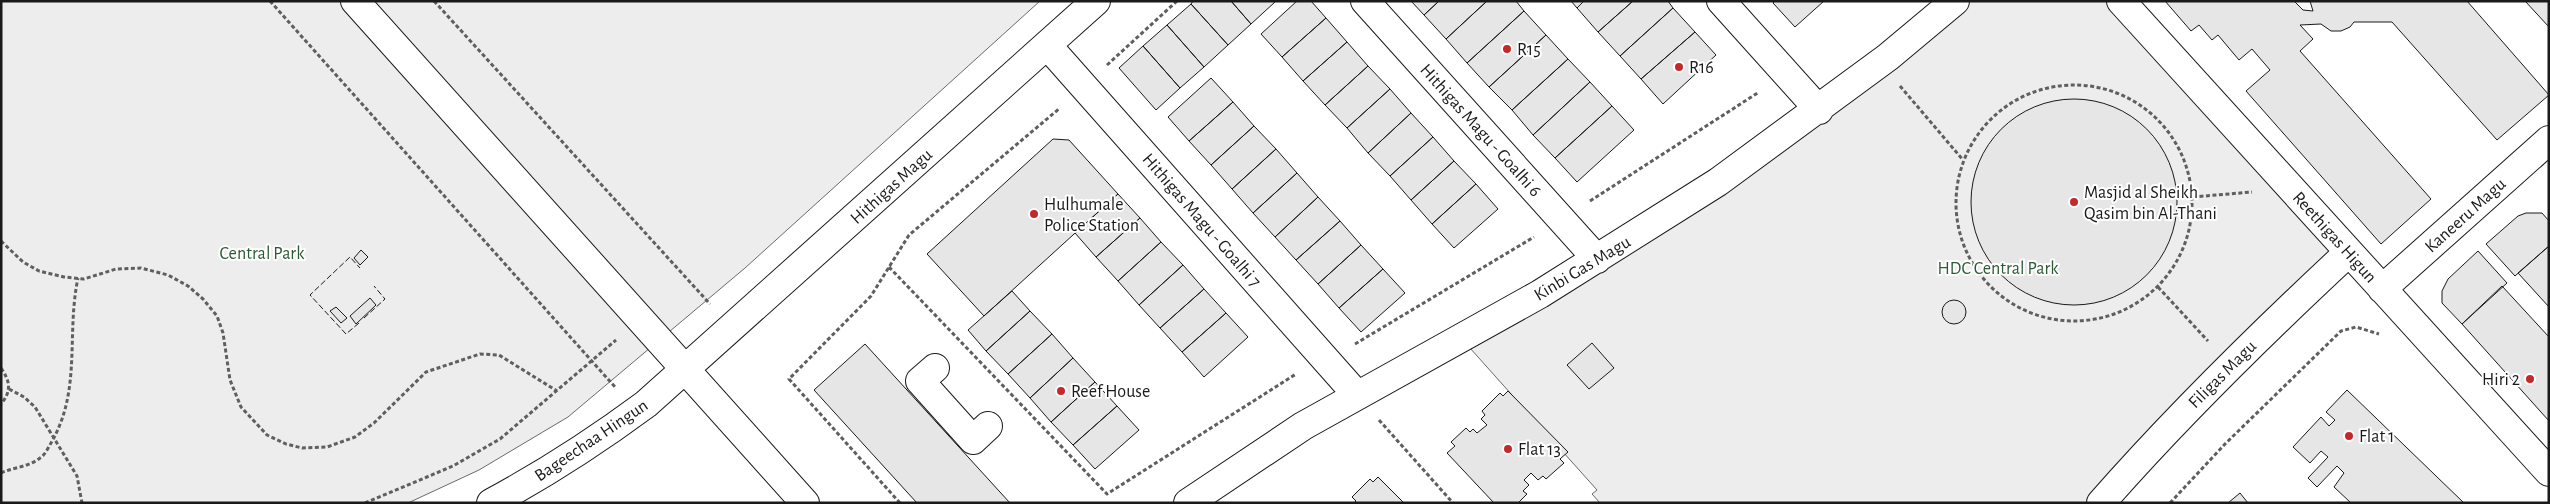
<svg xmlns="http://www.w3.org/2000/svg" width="2550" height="504" font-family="'Alegreya Sans',sans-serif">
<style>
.built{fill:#ededed;stroke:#6a6a6a}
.building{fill:#e6e6e6;stroke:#1a1a1a}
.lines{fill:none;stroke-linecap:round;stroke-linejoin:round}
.minor-casing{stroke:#1a1a1a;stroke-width:30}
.path{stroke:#5f5f5f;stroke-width:3;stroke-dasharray:4 2.5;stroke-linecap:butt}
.minor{stroke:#fff;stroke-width:28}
.fence{stroke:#1a1a1a;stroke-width:1;stroke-dasharray:6 2.5;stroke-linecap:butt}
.poi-dot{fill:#c62828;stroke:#fff;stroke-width:2}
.labels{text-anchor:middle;stroke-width:4;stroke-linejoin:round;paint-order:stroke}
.poi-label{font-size:18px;fill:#1a1a1a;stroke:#fff;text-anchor:start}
.street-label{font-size:18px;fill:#1a1a1a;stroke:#fff}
.park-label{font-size:18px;fill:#2b5a34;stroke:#fff}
</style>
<rect width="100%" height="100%" fill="#fff"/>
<path class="built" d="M 1,1 L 1040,1 L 745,268 L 568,417 L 479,470 L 408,503 L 1,503 Z
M 1955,1 L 2121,1 L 2349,252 L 2101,503 L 1600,503 L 1592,494 L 1597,490 L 1461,338 L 1540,294 Z"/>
<path class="building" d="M 1193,1 L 1231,1 L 1251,24 L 1228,45 L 1191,4 Z
M 1231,1 L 1274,1 L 1275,2 L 1251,24 Z
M 1297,1 L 1311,1 L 1326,18 L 1282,57 L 1261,34 Z
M 1411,1 L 1439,1 L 1424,15 Z
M 1439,1 L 1487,1 L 1446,39 L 1424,15 Z
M 1487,1 L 1516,1 L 1524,11 L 1467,63 L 1446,39 Z
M 1571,1 L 1584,1 L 1577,8 Z
M 1584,1 L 1633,1 L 1598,32 L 1577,8 Z
M 1633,1 L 1668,1 L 1673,8 L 1620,56 L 1598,32 Z
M 1775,1 L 1824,1 L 1795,27 L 1773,3 Z
M 2165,1 L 2294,1 L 2303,10 L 2313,11 L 2310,1 L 2467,1 L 2549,95 L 2497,140 L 2392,22 L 2354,22 L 2350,27 L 2341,31 L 2331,31 L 2321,24 L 2300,25 L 2313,39 L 2300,51 L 2431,199 L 2381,244 L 2246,91 L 2270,70 L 2252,49 L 2239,60 L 2218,35 L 2212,40 L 2199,25 L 2191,31 Z
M 2525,1 L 2549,1 L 2549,27 Z
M 1191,4 L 1228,45 L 1204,67 L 1167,25 Z
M 1673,8 L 1695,32 L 1641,79 L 1620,56 Z
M 1524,11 L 1546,35 L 1489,87 L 1467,63 Z
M 1326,18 L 1347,42 L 1303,81 L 1282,57 Z
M 1167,25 L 1204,67 L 1180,88 L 1143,46 Z
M 1695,32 L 1716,55 L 1663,104 L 1641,79 Z
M 1546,35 L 1568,59 L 1512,110 L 1489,87 Z
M 1347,42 L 1368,66 L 1325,105 L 1303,81 Z
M 1143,46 L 1180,88 L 1156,110 L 1119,68 Z
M 1568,59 L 1590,82 L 1533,135 L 1512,110 Z
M 1368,66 L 1390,89 L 1347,128 L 1325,105 Z
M 1211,78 L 1233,102 L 1189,141 L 1168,117 Z
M 1590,82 L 1612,106 L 1555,158 L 1533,135 Z
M 1390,89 L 1411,113 L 1368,153 L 1347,128 Z
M1971 202a103 103 0 1 1 206 0a103 103 0 1 1-206 0Z
M 1233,102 L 1254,126 L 1211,165 L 1189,141 Z
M 1612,106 L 1634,130 L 1577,182 L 1555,158 Z
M 1411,113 L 1433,137 L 1390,176 L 1368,153 Z
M 1254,126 L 1276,149 L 1232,189 L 1211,165 Z
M 1433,137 L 1454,161 L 1411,200 L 1390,176 Z
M 1053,139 L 1069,140 L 1118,194 L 984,316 L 927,254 Z
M 1276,149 L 1297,173 L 1253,213 L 1232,189 Z
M 1454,161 L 1476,184 L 1432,224 L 1411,200 Z
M 1297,173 L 1318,197 L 1275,237 L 1253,213 Z
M 1476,184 L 1498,209 L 1454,248 L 1432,224 Z
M 1118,194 L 1140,218 L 1096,257 L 1075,233 Z
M 1318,197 L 1340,221 L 1296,260 L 1275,237 Z
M 2526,213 L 2542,213 L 2549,221 L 2549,246 L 2515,276 L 2486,244 L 2518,216 Z
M 1140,218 L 1161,242 L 1118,281 L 1096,257 Z
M 1340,221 L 1361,245 L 1318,284 L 1296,260 Z
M 1161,242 L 1183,265 L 1139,305 L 1118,281 Z
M 1361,245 L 1383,269 L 1339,308 L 1318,284 Z
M 2549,246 L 2549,307 L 2518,273 Z
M 361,250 L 368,257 L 360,265 L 354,258 Z
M 2478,251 L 2507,283 L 2462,324 L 2442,303 L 2442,291 L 2448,279 Z
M 1183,265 L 1204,289 L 1160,328 L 1139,305 Z
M 1383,269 L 1405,293 L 1361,332 L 1339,308 Z
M 2502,286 L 2549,337 L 2549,421 L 2462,324 Z
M 1204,289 L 1226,313 L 1182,352 L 1160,328 Z
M 1012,291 L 1030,311 L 986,351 L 968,330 Z
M 370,298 L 376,305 L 356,324 L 350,316 Z
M1942 312a12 12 0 1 1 24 0a12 12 0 1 1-24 0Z
M 336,307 L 347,318 L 341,323 L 330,311 Z
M 1030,311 L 1052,334 L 1008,374 L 986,351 Z
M 1226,313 L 1248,337 L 1204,377 L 1182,352 Z
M 1052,334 L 1073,358 L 1030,398 L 1008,374 Z
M 1592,343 L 1614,368 L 1589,389 L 1567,365 Z
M 865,344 L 1010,503 L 917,503 L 814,390 Z
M 1073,358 L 1095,382 L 1051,422 L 1030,398 Z
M 1095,382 L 1117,406 L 1073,445 L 1051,422 Z
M 2347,390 L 2464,503 L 2351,503 L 2334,487 L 2344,473 L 2337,466 L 2317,487 L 2308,478 L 2328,457 L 2321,451 L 2310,463 L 2293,447 L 2321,417 L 2329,426 L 2335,420 L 2326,412 Z
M 1508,391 L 1568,452 L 1560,459 L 1564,463 L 1546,479 L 1543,476 L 1538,480 L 1531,473 L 1524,480 L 1529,485 L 1523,491 L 1527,494 L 1518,503 L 1494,503 L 1447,453 L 1455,446 L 1451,442 L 1466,428 L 1470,432 L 1473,429 L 1477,433 L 1487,425 L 1481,419 L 1485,415 L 1482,411 L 1500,393 L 1503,396 Z
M 1117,406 L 1139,430 L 1095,469 L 1073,445 Z
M 1378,477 L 1404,503 L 1354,503 L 1356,501 L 1352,497 L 1370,479 L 1373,482 Z
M 2240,493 L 2248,503 L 2228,503 Z"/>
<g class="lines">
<defs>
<path id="minor" d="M 355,1 L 805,503
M 1365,1 L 1597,259
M 1721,1 L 1819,110
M 2121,1 L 2549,472
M 1047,45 L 1357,395
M 2382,289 L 2549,140
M 935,368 L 920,381 L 973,440 L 988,426
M 491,503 C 545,474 596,441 646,404 L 1096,1
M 1188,503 L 1303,426 L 1540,294 L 1718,182 L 1888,57 L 1955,1
M 2101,503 C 2179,414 2263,332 2349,252"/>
</defs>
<use href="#minor" class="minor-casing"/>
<path class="path" d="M 270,1 L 615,387
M 434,1 L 710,304
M 1107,65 L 1177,1
M1956 203a118 118 0 1 1 236 0a118 118 0 1 1-236 0Z
M 1900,86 L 1963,160
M 2193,197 L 2252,192
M 1590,201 L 1759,92
M 1,241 L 23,262 L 39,271 L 64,277 L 84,279 L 116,269 L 141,268 L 168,275 L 188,286 L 203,299 L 217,316 L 223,333 L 230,380 L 241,407 L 267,435 L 286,444 L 302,448 L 327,447 L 355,437 L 374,423 L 426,372 L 480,354 L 499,355 L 557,391
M 889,267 L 1107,494 L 1296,374
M 2158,287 L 2208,341
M 1355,344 L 1534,237
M 1,368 C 10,381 12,391 1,404
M 9,389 L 24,397 L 35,407 L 77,476 L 82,503
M 1379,420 L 1453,503
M 1,473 C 14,467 29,467 40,458 C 45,455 48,448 51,443 C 82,390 66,334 78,278
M 365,503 L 453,466 L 500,439 L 616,340
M 900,503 L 789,379 L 871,296 L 909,235 L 1060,108
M 2170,503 L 2225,444 L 2341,331 L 2356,327 L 2379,334"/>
<use href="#minor" class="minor"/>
<path class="fence" d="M 364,318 L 385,299 L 374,286
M 359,323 L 346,334 L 310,295 L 350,257 L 360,268"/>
</g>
<g class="poi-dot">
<circle cx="1507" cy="49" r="5"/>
<circle cx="1679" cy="67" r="5"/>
<circle cx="2074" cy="202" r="5"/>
<circle cx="1034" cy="214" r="5"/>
<circle cx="2530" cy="379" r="5"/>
<circle cx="1061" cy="391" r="5"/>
<circle cx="2349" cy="436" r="5"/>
<circle cx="1508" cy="449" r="5"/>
</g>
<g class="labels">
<g class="poi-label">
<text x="1517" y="55">R15</text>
<text x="1689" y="73">R16</text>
<text x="2084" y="198">Masjid al Sheikh<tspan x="2084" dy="21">Qasim bin Al-Thani</tspan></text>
<text x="1044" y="210">Hulhumale<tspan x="1044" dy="21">Police Station</tspan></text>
<text x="2520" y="385" text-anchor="end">Hiri 2</text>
<text x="1071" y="397">Reef House</text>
<text x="2359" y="442">Flat 1</text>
<text x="1518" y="455">Flat 13</text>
</g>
<g class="street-label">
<text transform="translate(1481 130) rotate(48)" y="6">Hithigas Magu - Goalhi 6</text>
<text transform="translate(891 186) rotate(-42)" y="6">Hithigas Magu</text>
<text transform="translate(2465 215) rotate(-42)" y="6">Kaneeru Magu</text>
<text transform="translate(1202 220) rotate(49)" y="6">Hithigas Magu - Goalhi 7</text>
<text transform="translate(2335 237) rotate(48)" y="6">Reethigas Higun</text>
<text transform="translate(1582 268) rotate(-31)" y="6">Kinbi Gas Magu</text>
<text transform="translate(2222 374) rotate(-45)" y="6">Filigas Magu</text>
<text transform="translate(591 440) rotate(-34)" y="6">Bageechaa Hingun</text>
</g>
<g class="park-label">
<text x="262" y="259">Central Park</text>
<text x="1998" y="274">HDC Central Park</text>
</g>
</g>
<rect width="2550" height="504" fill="none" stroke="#1a1a1a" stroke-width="5"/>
</svg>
